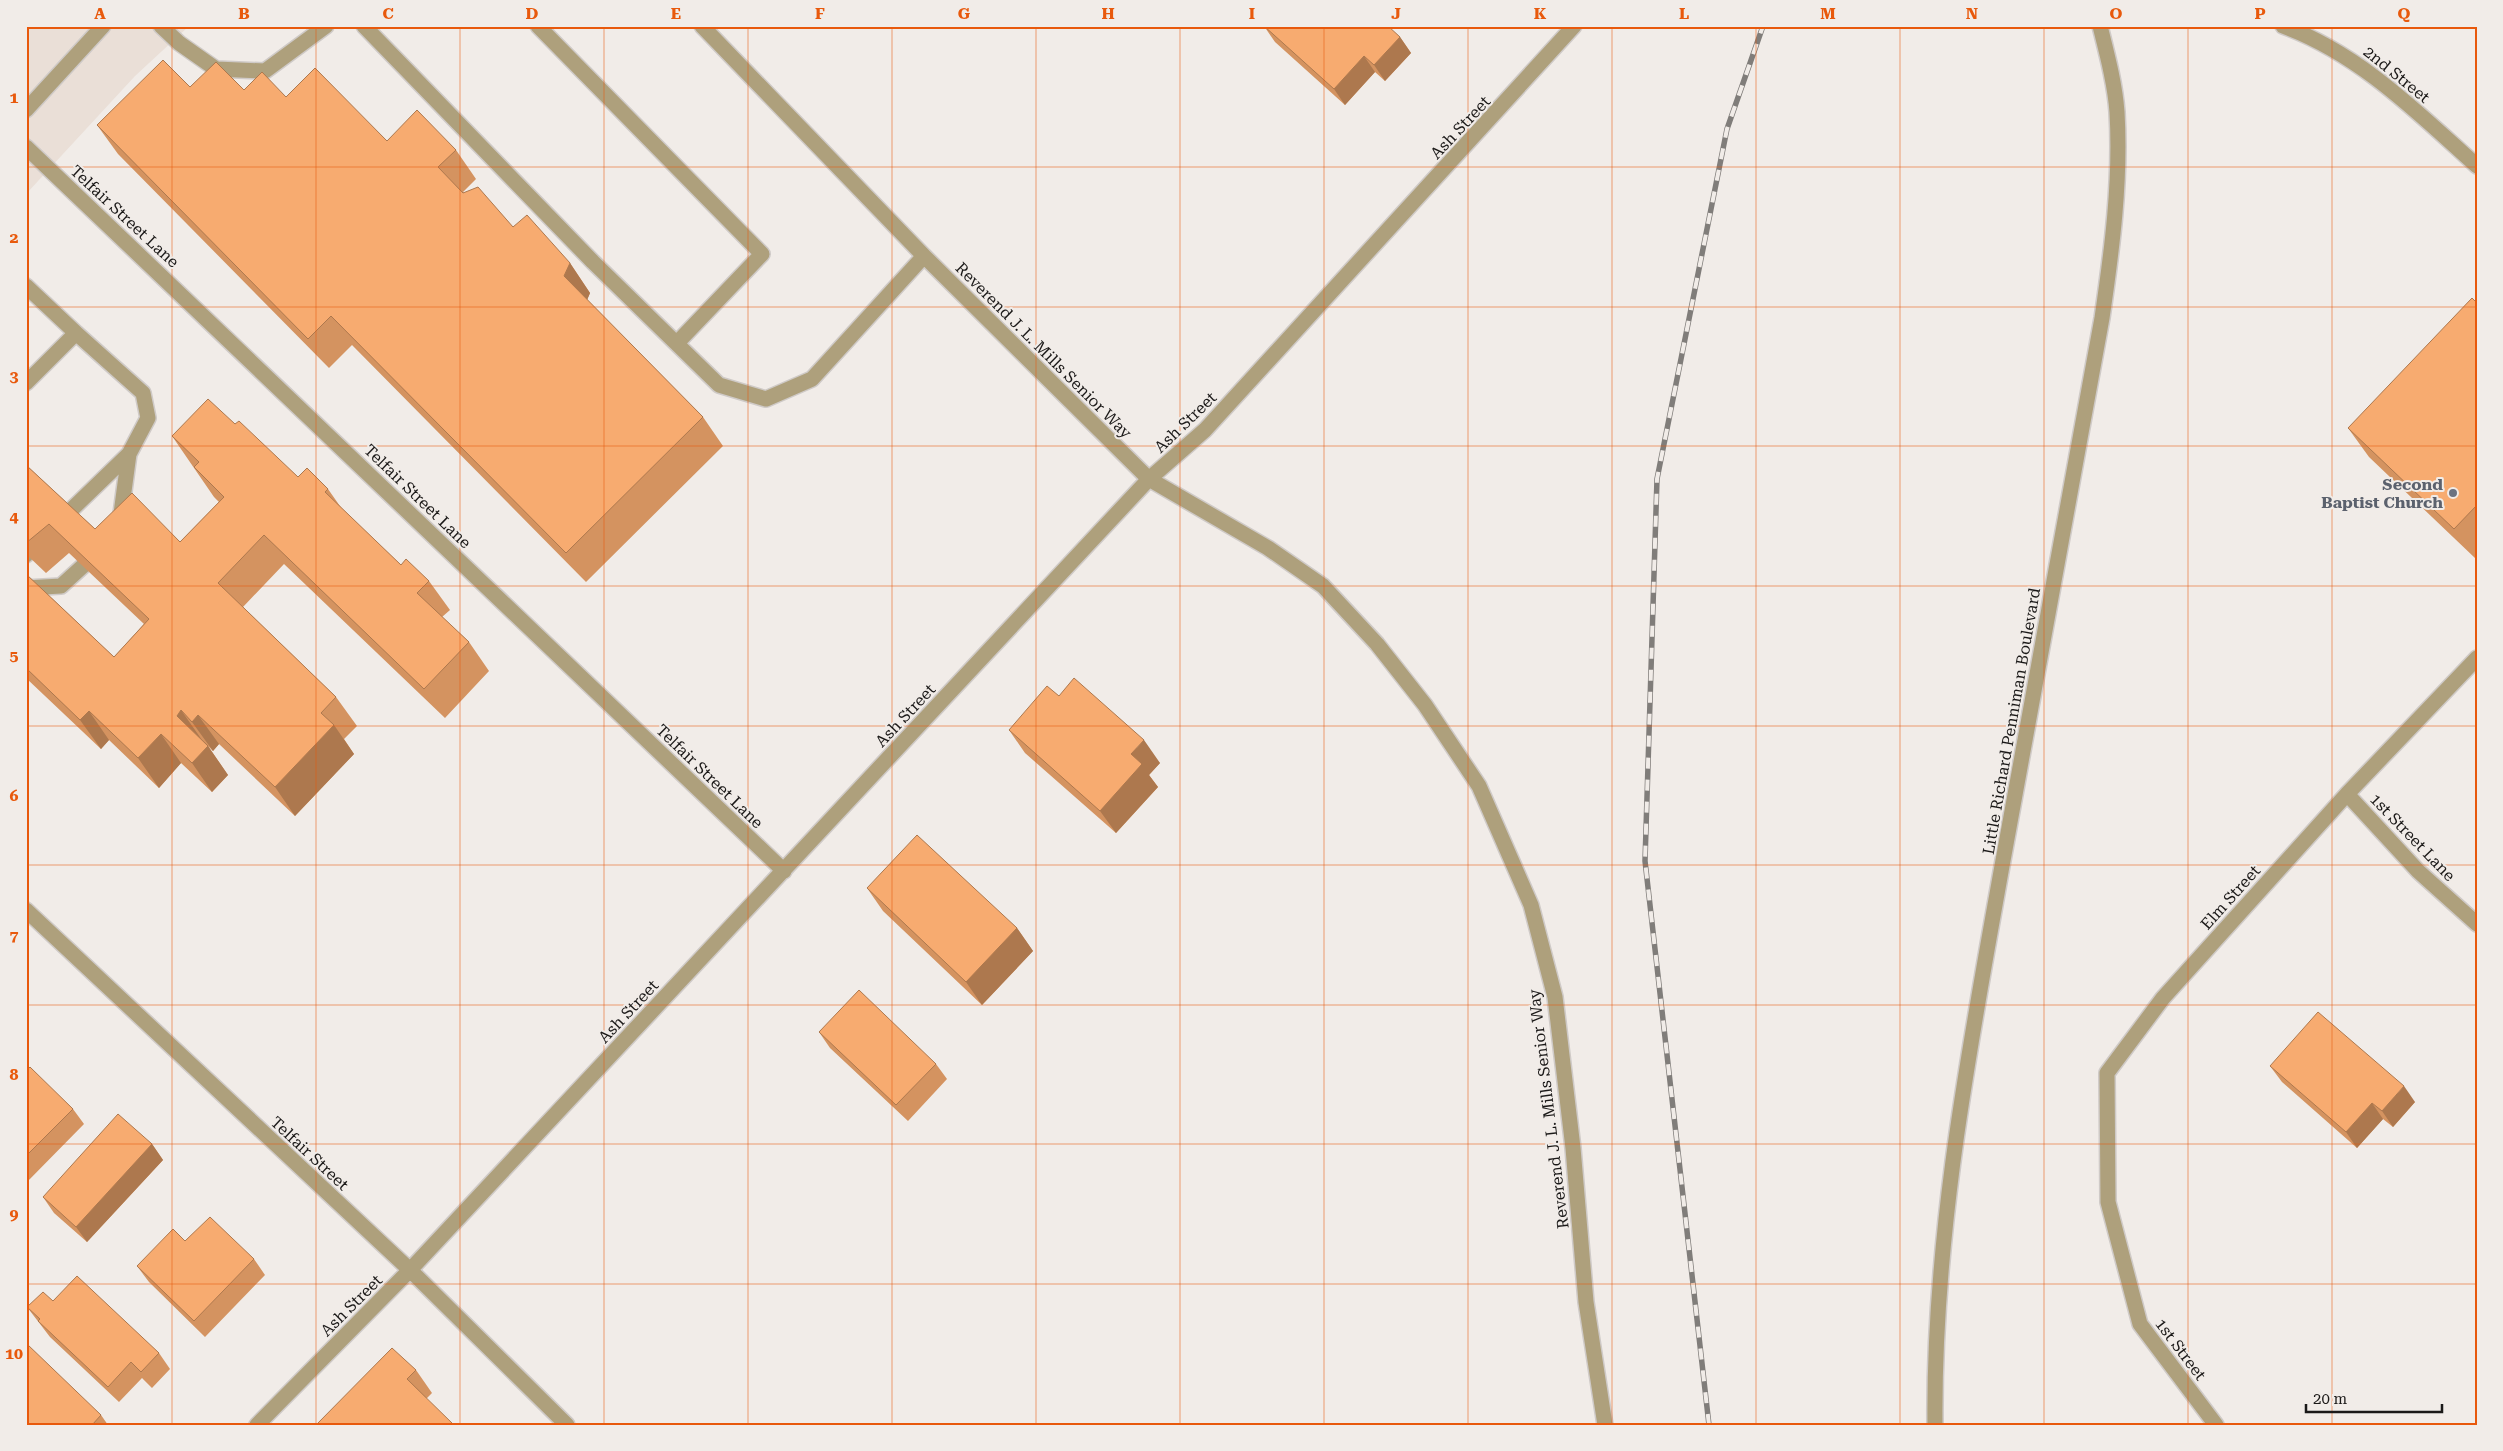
<svg xmlns="http://www.w3.org/2000/svg" width="2503" height="1451" font-family="'Roboto Serif',serif">
<style>
.built{fill:#eadfd7}
.lines{fill:none;stroke-linecap:round;stroke-linejoin:round}
.minor-casing{stroke:#cfcac7;stroke-width:18}
.minor{stroke:#aea07c;stroke-width:15}
.rail-casing{stroke:#807d7a;stroke-width:5.5}
.rail{stroke:#f1ece8;stroke-width:4;stroke-dasharray:11;stroke-linecap:butt}
.wall{fill:#d49360}
.shaded-wall{fill:#ad784e}
.building{fill:#f7ab70;stroke:#ad784e}
.grid{fill:none;stroke:#e8590c;stroke-width:1;stroke-opacity:0.55}
.worship-dot{fill:#6b7280;stroke:#f1ece8;stroke-width:2}
.labels{text-anchor:middle;stroke-width:4;stroke-linejoin:round;paint-order:stroke}
.street-label{font-size:16px;fill:#1b1918;stroke:#f1ece8}
.worship-label{font-size:16px;font-weight:bold;fill:#5b616d;stroke:#f1ece8;text-anchor:end}
.neatline{fill:none;stroke:#e8590c;stroke-width:2}
.grid-label{font-size:16px;text-anchor:middle;font-weight:bold;fill:#e8590c}
</style>
<rect width="100%" height="100%" fill="#f1ece8"/>
<path class="built" d="M 26,26 L 189,26 L 135,76 L 26,194 Z"/>
<g class="lines">
<defs>
<path id="minor" d="M 161,26 L 179,43 L 216,69 L 265,71 L 326,26
M 364,26 L 593,262 L 719,385 L 766,399 L 812,379 L 924,256
M 538,26 L 762,254 L 677,343
M 702,26 L 924,256 L 1149,479 L 1268,548 L 1323,586 L 1377,644 L 1425,705 L 1479,786 L 1531,905 L 1555,997 L 1573,1148 L 1586,1302 L 1605,1425
M 2283,26 C 2360,54 2418,113 2477,166
M 26,110 L 103,26
M 26,147 L 784,871
M 26,286 L 76,333 L 26,383
M 68,513 L 129,454 L 148,418 L 143,393 L 76,333
M 120,521 L 129,454
M 26,555 L 26,554
M 26,588 L 61,586 L 83,566
M 2347,794 L 2418,871 L 2477,924
M 26,910 L 410,1270 L 567,1425
M 257,1425 L 410,1270 L 1149,479 L 1205,430 L 1574,26
M 1935,1425 C 1933,1236 1969,1051 2002,866 C 2036,683 2069,500 2102,318 C 2112,250 2121,181 2117,112 C 2115,84 2107,54 2100,26
M 2216,1425 L 2140,1324 L 2108,1202 L 2107,1073 L 2163,998 L 2347,794 L 2477,658"/>
</defs>
<use href="#minor" class="minor-casing"/>
<use href="#minor" class="minor"/>
<defs>
<path id="rail" d="M 1709,1425 L 1645,861 L 1657,479 L 1727,129 L 1763,26"/>
</defs>
<use href="#rail" class="rail-casing"/>
<use href="#rail" class="rail"/>
</g>
<path class="wall" d="M 1264,26 L 1400,37 L 1411,53 L 1385,81 L 1375,72 L 1345,105 L 1275,42 Z
M 190,87 L 244,90 L 286,97 L 387,141 L 456,150 L 476,179 L 463,192 L 513,227 L 570,263 L 590,293 L 587,300 L 703,417 L 723,446 L 586,582 L 352,345 L 329,368 L 118,154 L 97,125 Z
M 2477,303 L 2477,556 L 2475,558 L 2369,457 L 2348,428 Z
M 235,424 L 298,477 L 328,489 L 342,509 L 401,565 L 429,581 L 450,610 L 442,617 L 469,642 L 489,671 L 445,718 L 284,564 L 243,607 L 336,697 L 357,726 L 344,739 L 354,754 L 295,816 L 219,744 L 213,751 L 208,746 L 228,775 L 212,792 L 181,763 L 159,788 L 109,740 L 101,749 L 26,678 L 26,574 L 114,657 L 144,624 L 69,553 L 46,573 L 26,554 L 26,465 L 95,529 L 180,542 L 219,502 L 214,497 L 172,436 Z
M 1059,696 L 1160,763 L 1149,775 L 1158,787 L 1116,833 L 1025,753 L 1009,730 Z
M 867,888 L 1017,928 L 1033,951 L 982,1005 L 883,911 Z
M 819,1032 L 936,1064 L 947,1079 L 908,1121 L 830,1048 Z
M 2270,1066 L 2415,1102 L 2393,1127 L 2383,1119 L 2357,1148 L 2282,1082 Z
M 26,1071 L 73,1109 L 84,1124 L 26,1183 Z
M 152,1144 L 163,1160 L 87,1242 L 54,1213 L 43,1197 Z
M 185,1241 L 254,1259 L 265,1275 L 205,1337 L 149,1282 L 137,1266 Z
M 53,1301 L 159,1353 L 170,1369 L 152,1388 L 142,1378 L 119,1402 L 50,1337 L 27,1307 Z
M 416,1370 L 432,1393 L 427,1398 L 316,1425 Z
M 101,1415 L 108,1425 L 26,1425 Z"/>
<path class="shaded-wall" d="M 1400,37 L 1411,53 L 1385,81 L 1374,65 Z
M 1364,56 L 1375,72 L 1345,105 L 1334,89 Z
M 570,263 L 590,293 L 585,305 L 564,276 Z
M 181,710 L 202,740 L 177,716 Z
M 89,711 L 109,740 L 101,749 L 80,720 Z
M 198,715 L 219,744 L 213,751 L 192,722 Z
M 334,725 L 354,754 L 295,816 L 275,787 Z
M 161,734 L 181,763 L 159,788 L 138,758 Z
M 1144,740 L 1160,763 L 1149,775 L 1158,787 L 1116,833 L 1100,811 L 1131,754 Z
M 208,746 L 228,775 L 212,792 L 192,763 Z
M 1017,928 L 1033,951 L 982,1005 L 966,982 Z
M 2404,1086 L 2415,1102 L 2393,1127 L 2382,1111 Z
M 2372,1103 L 2383,1119 L 2357,1148 L 2346,1132 Z
M 152,1144 L 163,1160 L 87,1242 L 76,1227 Z"/>
<path class="building" d="M 1264,26 L 1388,26 L 1400,37 L 1374,65 L 1364,56 L 1334,89 Z
M 163,60 L 190,87 L 216,62 L 244,90 L 262,72 L 286,97 L 315,68 L 387,141 L 417,110 L 456,150 L 438,167 L 463,193 L 478,187 L 513,227 L 527,215 L 570,263 L 564,276 L 703,417 L 566,553 L 331,316 L 308,339 L 97,125 Z
M 2472,298 L 2477,303 L 2477,505 L 2454,529 L 2348,428 Z
M 208,399 L 235,424 L 239,421 L 298,477 L 307,468 L 328,489 L 325,492 L 401,565 L 406,559 L 429,581 L 417,593 L 469,642 L 424,689 L 264,535 L 218,583 L 336,697 L 321,713 L 334,725 L 275,787 L 198,715 L 192,722 L 181,710 L 177,716 L 208,746 L 192,763 L 161,734 L 138,758 L 89,711 L 80,720 L 26,668 L 26,574 L 114,657 L 149,619 L 49,524 L 26,543 L 26,465 L 95,529 L 132,493 L 180,542 L 224,497 L 194,467 L 199,462 L 172,436 Z
M 1074,678 L 1144,740 L 1131,754 L 1142,764 L 1100,811 L 1009,730 L 1047,686 L 1059,696 Z
M 917,835 L 1017,928 L 966,982 L 867,888 Z
M 859,990 L 936,1064 L 896,1105 L 819,1032 Z
M 2318,1012 L 2404,1086 L 2382,1111 L 2372,1103 L 2346,1132 L 2270,1066 Z
M 30,1067 L 73,1109 L 26,1156 L 26,1071 Z
M 118,1114 L 152,1144 L 76,1227 L 43,1197 Z
M 210,1217 L 254,1259 L 194,1321 L 137,1266 L 173,1229 L 185,1241 Z
M 77,1276 L 159,1353 L 141,1372 L 131,1362 L 108,1387 L 38,1321 L 40,1319 L 27,1307 L 43,1292 L 53,1301 Z
M 27,1344 L 101,1415 L 92,1425 L 26,1425 Z
M 392,1348 L 416,1370 L 407,1379 L 454,1425 L 316,1425 Z"/>
<path class="grid" d="M 172,26 L 172,1425M 316,26 L 316,1425M 460,26 L 460,1425M 604,26 L 604,1425M 748,26 L 748,1425M 892,26 L 892,1425M 1036,26 L 1036,1425M 1180,26 L 1180,1425M 1324,26 L 1324,1425M 1468,26 L 1468,1425M 1612,26 L 1612,1425M 1756,26 L 1756,1425M 1900,26 L 1900,1425M 2044,26 L 2044,1425M 2188,26 L 2188,1425M 2332,26 L 2332,1425M 26,167 L 2477,167M 26,307 L 2477,307M 26,446 L 2477,446M 26,586 L 2477,586M 26,726 L 2477,726M 26,865 L 2477,865M 26,1005 L 2477,1005M 26,1144 L 2477,1144M 26,1284 L 2477,1284"/>
<circle class="worship-dot" cx="2453" cy="493" r="5"/>
<g class="labels">
<g class="street-label">
<text transform="translate(2397 74) rotate(39)" y="6">2nd Street</text>
<text transform="translate(1460 127) rotate(-47)" y="6">Ash Street</text>
<text transform="translate(125 216) rotate(43)" y="6">Telfair Street Lane</text>
<text transform="translate(1044 350) rotate(45)" y="6">Reverend J. L. Mills Senior Way</text>
<text transform="translate(1185 422) rotate(-44)" y="6">Ash Street</text>
<text transform="translate(418 496) rotate(44)" y="6">Telfair Street Lane</text>
<text transform="translate(905 715) rotate(-47)" y="6">Ash Street</text>
<text transform="translate(2011 721) rotate(-80)" y="6">Little Richard Penniman Boulevard</text>
<text transform="translate(710 776) rotate(44)" y="6">Telfair Street Lane</text>
<text transform="translate(2413 837) rotate(46)" y="6">1st Street Lane</text>
<text transform="translate(2230 897) rotate(-48)" y="6">Elm Street</text>
<text transform="translate(628 1011) rotate(-47)" y="6">Ash Street</text>
<text transform="translate(1548 1109) rotate(-97)" y="6">Reverend J. L. Mills Senior Way</text>
<text transform="translate(310 1153) rotate(43)" y="6">Telfair Street</text>
<text transform="translate(351 1305) rotate(-45)" y="6">Ash Street</text>
<text transform="translate(2181 1349) rotate(53)" y="6">1st Street</text>
</g>
<g class="worship-label">
<text x="2443" y="490">Second<tspan x="2443" dy="18">Baptist Church</tspan></text>
</g>
</g>
<rect width="2503" height="1451" fill="none" stroke="#f1ece8" stroke-width="55"/>
<path d="M2306 1404v8h136v-8" fill="none" stroke="#1b1918" stroke-width="2.5"/>
<text x="2313" y="1404" font-size="15" fill="#1b1918" stroke="#f1ece8" stroke-width="4" paint-order="stroke">20 m</text>
<rect x="28" y="28" width="2448" height="1396" class="neatline"/>
<g class="grid-label">
<text x="100" y="19">A</text>
<text x="244" y="19">B</text>
<text x="388" y="19">C</text>
<text x="532" y="19">D</text>
<text x="676" y="19">E</text>
<text x="820" y="19">F</text>
<text x="964" y="19">G</text>
<text x="1108" y="19">H</text>
<text x="1252" y="19">I</text>
<text x="1396" y="19">J</text>
<text x="1540" y="19">K</text>
<text x="1684" y="19">L</text>
<text x="1828" y="19">M</text>
<text x="1972" y="19">N</text>
<text x="2116" y="19">O</text>
<text x="2260" y="19">P</text>
<text x="2404" y="19">Q</text>
<text x="14" y="103">1</text>
<text x="14" y="243">2</text>
<text x="14" y="382">3</text>
<text x="14" y="522">4</text>
<text x="14" y="661">5</text>
<text x="14" y="801">6</text>
<text x="14" y="941">7</text>
<text x="14" y="1080">8</text>
<text x="14" y="1220">9</text>
<text x="14" y="1359">10</text>
</g>
</svg>
